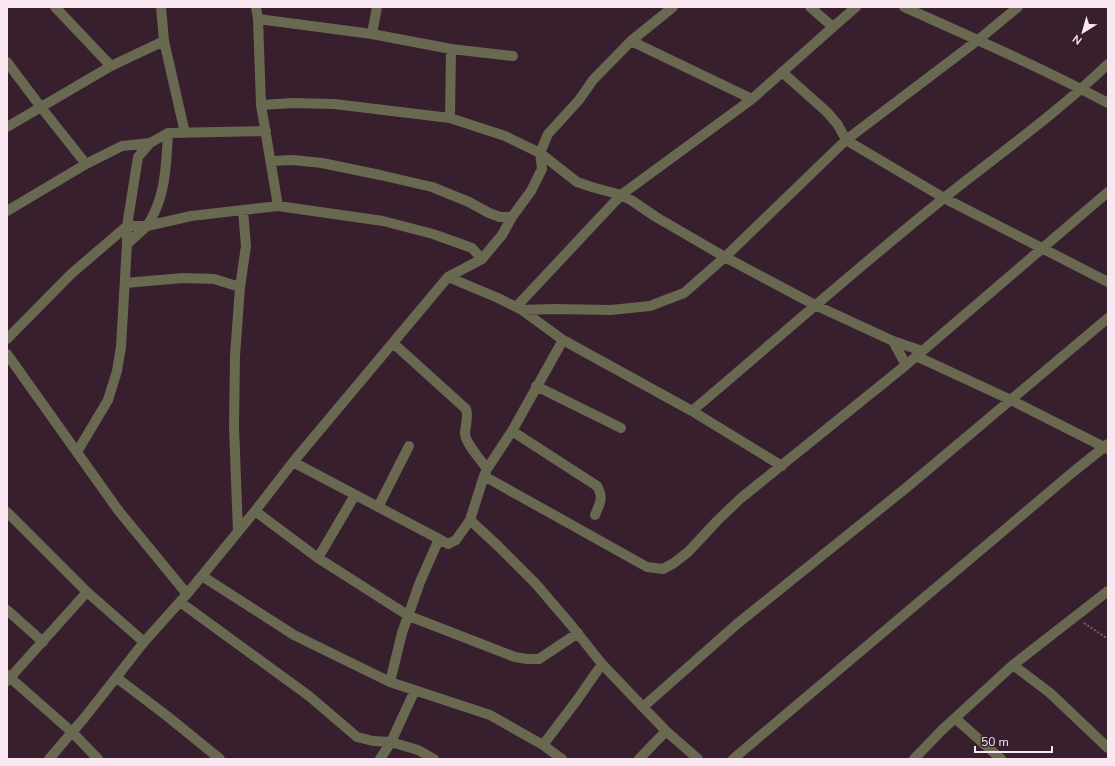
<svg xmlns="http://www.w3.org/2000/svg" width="1115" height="766" font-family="'Nunito Sans',sans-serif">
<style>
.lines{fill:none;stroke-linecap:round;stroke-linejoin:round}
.path{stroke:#755e6c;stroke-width:2;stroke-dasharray:2 2;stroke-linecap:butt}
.minor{stroke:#696850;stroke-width:10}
</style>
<rect width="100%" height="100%" fill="#381f2e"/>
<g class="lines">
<path class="path" d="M 1084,623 L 1108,639"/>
<path class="minor" d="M 55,7 L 111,66
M 161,7 L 164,41 L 185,133
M 256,7 L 258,19 L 261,105 L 278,206
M 810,7 L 833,27 L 856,7
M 904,7 C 973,38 1042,68 1108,103
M 258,19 L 372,34 L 451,49 L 513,56
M 372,34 L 377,7
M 631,41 L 752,99
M 7,62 L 40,106 L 86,164
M 782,72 L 828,113 L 838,125 L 846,140 L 944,198 L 1108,282
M 261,105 L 293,103 L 334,104 L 450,118 L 505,136 L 540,153 L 577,182 L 592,187 L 621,195 L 631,200 L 656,217 L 725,257 L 815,305 L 893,341 L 922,351
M 450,118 L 451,49
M 7,127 L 111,66 L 164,41
M 271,161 L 293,160 L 322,163 L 380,175 L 432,187 L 469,202 L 489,213 L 500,217 L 512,217
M 7,211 L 86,164 L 122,146 L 150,143
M 127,244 L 147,226 L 191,216 L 278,206 L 383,221 L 433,234 L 472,248 L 482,259
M 448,277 L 498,298 L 522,310 L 553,309 L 611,310 L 650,306 L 684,293 L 725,257 L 846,140 L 978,40 L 1018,7
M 125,283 L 183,278 L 214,279 L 240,287
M 516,307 L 621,195 L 752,99 L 833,27
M 522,310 L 563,340 L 692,411 L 782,466
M 7,339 L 71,274 L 127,226 L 147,226 C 166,197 166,166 168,133
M 893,341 L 906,365
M 393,343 L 466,409 C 469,417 465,425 465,434 C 466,444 481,460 487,469
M 7,354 L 118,510 L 187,594
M 916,356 L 1011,400 L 1108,449
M 536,386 L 621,428
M 692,411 C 776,340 858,267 944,198 C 999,154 1057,113 1108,64
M 512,431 L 597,486 C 604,498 600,503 595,515
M 77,452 L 108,400 L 117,371 L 121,347 L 127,244 L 127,226 L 138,157 L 150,143 L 168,133 L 266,131
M 293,462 L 439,539 L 448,544 L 456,540 L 470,520 L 484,476 L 487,469 L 512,431 L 563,340
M 484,476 L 647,567 L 663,569 L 674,563 L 688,552 L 718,520 L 741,498 L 906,365 L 1108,192
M 378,507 L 409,446
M 255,511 L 318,558 L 409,616 L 515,657 L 527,659 L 539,659 L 578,633
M 7,512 L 87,592 L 144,642
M 470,520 L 497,545 L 536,584 L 571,625 L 602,664 L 643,707 L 666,731 L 698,759
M 238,532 L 234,426 L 235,356 L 240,287 L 246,246 L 243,211
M 318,558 L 355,495
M 202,576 L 294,635 L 390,682 L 490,715 L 543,745 L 562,759
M 180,602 L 309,696 L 357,737 L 373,741 L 391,742 L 418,750 L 434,759
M 7,610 L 43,642
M 1013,665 L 1050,693 L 1108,748
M 7,675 L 72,732 L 98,759
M 117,678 L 167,716 L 220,759
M 7,681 L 87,592
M 390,682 L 402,633 L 420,582 L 439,539
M 643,707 L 737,624 L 906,488 L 1108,318
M 955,718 L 1001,759
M 543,745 L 577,700 L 602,664
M 49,759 L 85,717 L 144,642 L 187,594 L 255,511 L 293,462 L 448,277 L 482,259 L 502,235 L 512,217 L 531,191 L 542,169 L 540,153 L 548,134 L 579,100 L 593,80 L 631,41 L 673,7
M 380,759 L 391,742 L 415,690
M 639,759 L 666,731
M 733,759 L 1073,472 L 1108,444
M 914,759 L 942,730 L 1013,665 L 1108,591"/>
</g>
<rect width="1115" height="766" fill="none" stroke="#f9e7f1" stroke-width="16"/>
<g transform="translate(1083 32) rotate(217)" stroke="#381f2e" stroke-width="3" paint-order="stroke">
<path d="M0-3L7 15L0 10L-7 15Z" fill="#f9e7f1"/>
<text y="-6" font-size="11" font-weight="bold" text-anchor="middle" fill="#f9e7f1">N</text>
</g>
<path d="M975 746v6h77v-6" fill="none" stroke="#f9e7f1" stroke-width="2"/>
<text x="981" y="746" font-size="12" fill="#f9e7f1" stroke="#381f2e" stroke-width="3" paint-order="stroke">50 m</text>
</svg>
